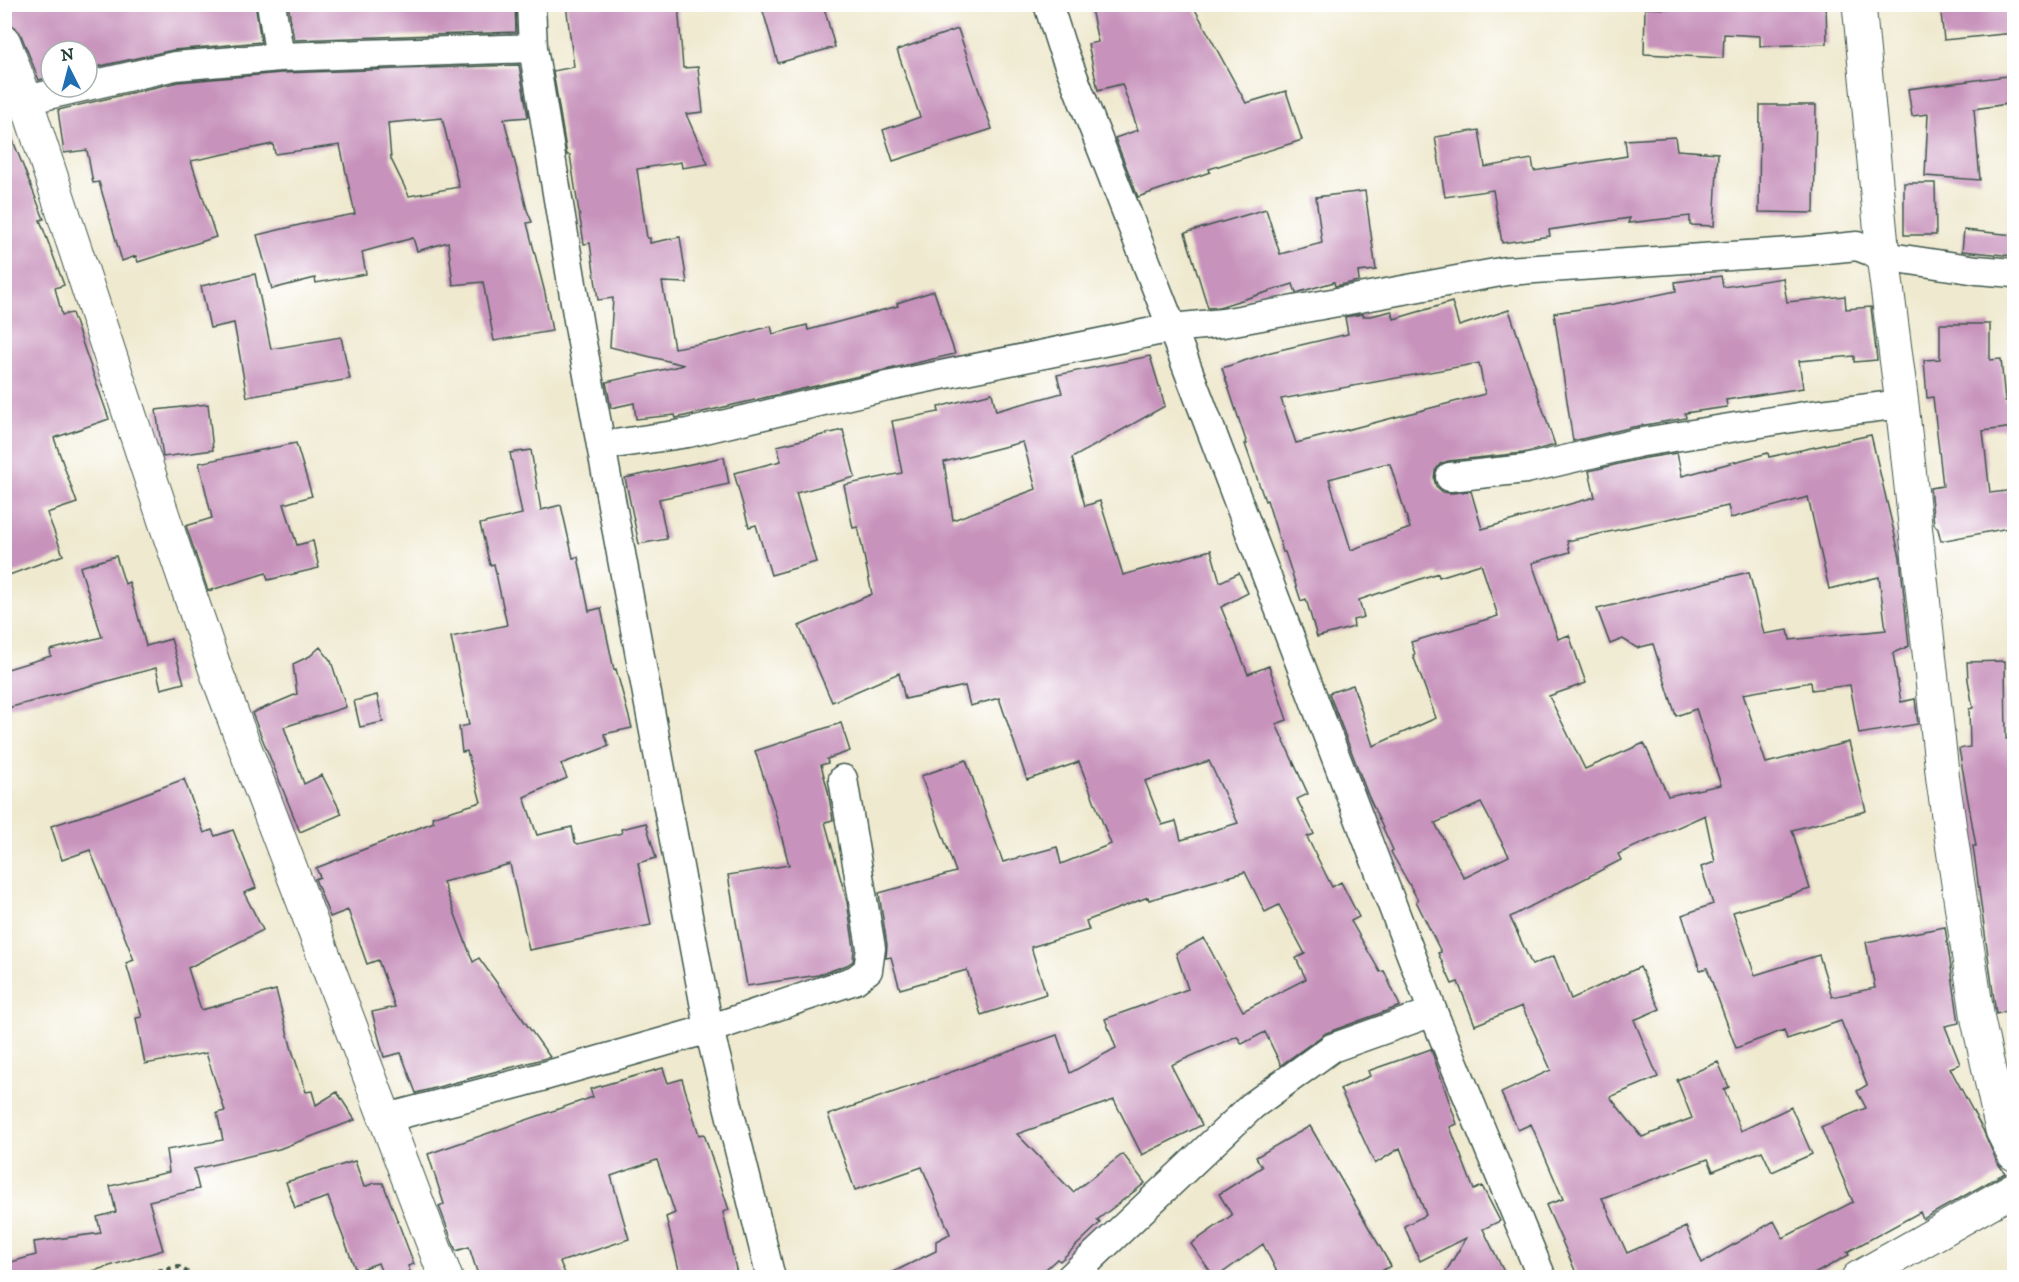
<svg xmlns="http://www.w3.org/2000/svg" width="2019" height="1282" font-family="'IM FELL DW Pica',serif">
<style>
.building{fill:#c792bb;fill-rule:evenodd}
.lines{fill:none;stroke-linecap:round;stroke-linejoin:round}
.street-casing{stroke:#3e574b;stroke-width:31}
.secondary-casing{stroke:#3e574b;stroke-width:35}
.path{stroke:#3e574b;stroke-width:4;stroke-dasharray:4.5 4.5;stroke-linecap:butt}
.street{stroke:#fff;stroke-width:28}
.secondary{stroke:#fff;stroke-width:33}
</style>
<rect width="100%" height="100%" fill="#fff"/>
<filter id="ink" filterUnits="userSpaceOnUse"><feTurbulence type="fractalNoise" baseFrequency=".0167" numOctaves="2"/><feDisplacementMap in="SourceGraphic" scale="12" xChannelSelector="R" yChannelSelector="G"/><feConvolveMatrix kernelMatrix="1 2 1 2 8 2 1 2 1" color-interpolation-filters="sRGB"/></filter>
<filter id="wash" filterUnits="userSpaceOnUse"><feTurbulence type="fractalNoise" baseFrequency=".008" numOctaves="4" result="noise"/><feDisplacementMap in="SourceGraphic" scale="24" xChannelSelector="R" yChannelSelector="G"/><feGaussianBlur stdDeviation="1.35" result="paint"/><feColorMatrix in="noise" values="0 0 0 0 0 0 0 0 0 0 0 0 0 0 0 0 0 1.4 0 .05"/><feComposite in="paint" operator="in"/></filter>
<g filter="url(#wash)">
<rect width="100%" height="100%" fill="#efe9cf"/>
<g id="blocks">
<path class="building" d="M 4,4 L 255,4 L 261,42 L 173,50 L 87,69 L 87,51 L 51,51 L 51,77 L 39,80 L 21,35 L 15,27 L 4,24 Z
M 288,4 L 358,4 L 358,7 L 382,4 L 515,4 L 516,32 L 294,40 Z
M 566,4 L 597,4 L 597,7 L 678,4 L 683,68 L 698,67 L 703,112 L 686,114 L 708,164 L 682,168 L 681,162 L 637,169 L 647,238 L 650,238 L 650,243 L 680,237 L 687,283 L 662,282 L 674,348 L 717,341 L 771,326 L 773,334 L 807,325 L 808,330 L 898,306 L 897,303 L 934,291 L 955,354 L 676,418 L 675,415 L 636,419 L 634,403 L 611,408 L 606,382 L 684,365 L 610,347 L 613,298 L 598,300 L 590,243 L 584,244 L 570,155 L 567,155 L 553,71 L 574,67 Z
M 761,4 L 823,4 L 835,47 L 778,63 Z
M 1090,4 L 1192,4 L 1246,103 L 1286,91 L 1302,140 L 1209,169 L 1210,172 L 1138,197 L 1115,138 L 1138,130 L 1122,84 L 1098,90 L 1088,44 L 1098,42 Z
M 1703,4 L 1826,4 L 1827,44 L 1760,46 L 1760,36 L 1724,34 L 1723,58 L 1644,54 L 1645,8 L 1703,10 Z
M 1940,4 L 2014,4 L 2014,33 L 1944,40 Z
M 958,29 L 992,129 L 893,161 L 883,130 L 920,117 L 897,50 Z
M 519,65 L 528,117 L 504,119 L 527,210 L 532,222 L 527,223 L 545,293 L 552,331 L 494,341 L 483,282 L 453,285 L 448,242 L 417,251 L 413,238 L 362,252 L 366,274 L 316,283 L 315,278 L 272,289 L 257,235 L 312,222 L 355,214 L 340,145 L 275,154 L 273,144 L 191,161 L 216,237 L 138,262 L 136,256 L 122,261 L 99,182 L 93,183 L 87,150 L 64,153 L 58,110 L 178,82 L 281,73 ZM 442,118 L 459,187 L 409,196 L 391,159 L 388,123 Z
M 2014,75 L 2014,103 L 1974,109 L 1980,180 L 1925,176 L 1928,114 L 1912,116 L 1908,89 Z
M 1760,105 L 1816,105 L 1814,213 L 1759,212 Z
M 4,123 L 6,123 L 44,219 L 40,220 L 64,285 L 55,288 L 62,315 L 72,313 L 109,419 L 54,438 L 77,503 L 47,513 L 63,555 L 4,577 Z
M 1479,130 L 1485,167 L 1532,159 L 1534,171 L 1627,156 L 1625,140 L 1675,137 L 1677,150 L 1718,153 L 1714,226 L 1690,225 L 1690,216 L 1628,223 L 1630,218 L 1549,230 L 1550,236 L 1502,243 L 1493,190 L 1445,197 L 1435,137 Z
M 1904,183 L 1935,183 L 1936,235 L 1904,235 Z
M 1365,191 L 1376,270 L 1358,272 L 1359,281 L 1335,286 L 1334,282 L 1296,293 L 1293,284 L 1219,307 L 1208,308 L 1185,233 L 1266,209 L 1280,254 L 1322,243 L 1316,197 Z
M 1964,230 L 2014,235 L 2014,256 L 1962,251 Z
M 255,274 L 271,349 L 341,337 L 350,379 L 247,397 L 234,323 L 210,328 L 201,286 Z
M 1721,276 L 1723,287 L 1783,278 L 1787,302 L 1845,296 L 1846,309 L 1871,307 L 1877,360 L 1854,362 L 1854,356 L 1799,361 L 1803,388 L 1726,400 L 1727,407 L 1685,413 L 1686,418 L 1633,427 L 1573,441 L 1554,313 L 1614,304 L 1676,291 L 1675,282 Z
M 1452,302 L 1459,326 L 1509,310 L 1555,445 L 1523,453 L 1448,461 L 1440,464 L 1435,471 L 1434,479 L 1436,486 L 1443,492 L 1451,493 L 1471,491 L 1482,529 L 1595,497 L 1589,471 L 1640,459 L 1677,453 L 1682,476 L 1768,453 L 1769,457 L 1871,435 L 1900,557 L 1909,646 L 1893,653 L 1901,702 L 1915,699 L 1918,724 L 1859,734 L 1850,685 L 1812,690 L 1811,682 L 1743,694 L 1766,763 L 1849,742 L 1866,811 L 1792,830 L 1810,889 L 1733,912 L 1755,975 L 1819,955 L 1832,997 L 1875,988 L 1866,942 L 1945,927 L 1959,1023 L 1945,1026 L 1960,1064 L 1950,1068 L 1983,1130 L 1997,1162 L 2005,1173 L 1923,1219 L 1920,1212 L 1847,1252 L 1849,1255 L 1807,1278 L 1571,1278 L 1577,1275 L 1546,1205 L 1563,1199 L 1531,1124 L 1518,1130 L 1501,1093 L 1551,1070 L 1522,1006 L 1475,1025 L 1458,982 L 1452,984 L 1438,953 L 1441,952 L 1416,901 L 1418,900 L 1391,852 L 1393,850 L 1368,795 L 1329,693 L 1353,685 L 1373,746 L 1436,718 L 1413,655 L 1415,654 L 1411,642 L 1498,616 L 1481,564 L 1439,577 L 1438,573 L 1359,600 L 1364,617 L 1353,620 L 1354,627 L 1317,637 L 1306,599 L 1301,601 L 1285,552 L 1283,552 L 1267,500 L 1265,501 L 1245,444 L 1247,444 L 1222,368 L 1271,352 L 1348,334 L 1345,317 L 1363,314 L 1363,316 L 1371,316 L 1392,311 L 1394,319 ZM 1479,363 L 1485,394 L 1296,443 L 1281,399 ZM 1384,464 L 1390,464 L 1410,528 L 1351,550 L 1329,479 ZM 1808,497 L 1829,589 L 1879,577 L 1886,630 L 1790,640 L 1788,630 L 1764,634 L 1749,572 L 1597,609 L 1610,644 L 1623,639 L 1637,648 L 1653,644 L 1676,716 L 1696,709 L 1721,785 L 1668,796 L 1644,743 L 1585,769 L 1549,696 L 1586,683 L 1569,635 L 1558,639 L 1532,563 L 1570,552 L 1567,541 L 1728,506 L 1731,518 ZM 1481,803 L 1509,856 L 1464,878 L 1435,823 ZM 1705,815 L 1715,862 L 1701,867 L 1713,904 L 1682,915 L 1700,970 L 1707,968 L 1736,1048 L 1784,1030 L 1787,1039 L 1841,1021 L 1867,1085 L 1857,1091 L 1866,1108 L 1821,1127 L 1853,1202 L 1783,1238 L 1774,1221 L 1702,1263 L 1686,1227 L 1627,1253 L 1602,1198 L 1708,1159 L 1713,1171 L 1762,1151 L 1772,1172 L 1812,1154 L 1791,1107 L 1741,1131 L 1724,1089 L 1729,1087 L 1718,1062 L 1677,1080 L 1692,1118 L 1642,1137 L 1610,1097 L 1658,1077 L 1634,1020 L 1660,1009 L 1640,967 L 1571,999 L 1554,956 L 1532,965 L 1510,917 L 1621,860 L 1618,854 Z
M 1940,324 L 1990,324 L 1990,360 L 2001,359 L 2005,401 L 2014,400 L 2014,427 L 1983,431 L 1990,493 L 2014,490 L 2014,527 L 1941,541 L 1938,529 L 1934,524 L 1930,488 L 1943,486 L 1933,397 L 1927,398 L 1924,360 L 1940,359 Z
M 1150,356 L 1165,406 L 1072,458 L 1085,506 L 1100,501 L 1123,575 L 1211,550 L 1220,582 L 1239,573 L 1248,593 L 1221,607 L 1248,674 L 1269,666 L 1287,720 L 1276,724 L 1308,794 L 1297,799 L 1314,834 L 1307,837 L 1332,887 L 1341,882 L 1359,917 L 1351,921 L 1380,972 L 1384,971 L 1400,1006 L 1326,1033 L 1281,1065 L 1265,1032 L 1242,1044 L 1237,1036 L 1171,1065 L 1202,1125 L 1142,1155 L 1114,1100 L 1017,1134 L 1073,1192 L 1123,1154 L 1145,1183 L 1097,1220 L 1100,1223 L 1060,1261 L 1057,1259 L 1036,1278 L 881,1278 L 936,1251 L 936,1241 L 950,1234 L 922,1167 L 855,1190 L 828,1115 L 1057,1035 L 1070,1073 L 1116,1048 L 1105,1019 L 1188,989 L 1176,953 L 1204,938 L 1243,1011 L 1306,979 L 1296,958 L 1305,954 L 1279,905 L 1265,912 L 1245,872 L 1149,900 L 1148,897 L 1086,921 L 1089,930 L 1031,947 L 1046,994 L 981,1015 L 967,970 L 900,989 L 891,957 L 886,958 L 887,945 L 879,893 L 956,872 L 921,776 L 966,760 L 1003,862 L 1057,847 L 1061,864 L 1111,844 L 1079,762 L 1027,780 L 999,698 L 970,706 L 965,686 L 905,699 L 899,673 L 832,702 L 799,626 L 872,594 L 858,527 L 853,528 L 844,485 L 902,473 L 892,421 L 939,412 L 938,407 L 992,393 L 996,411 L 1062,393 L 1057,375 ZM 1023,442 L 1036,489 L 953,520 L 944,462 ZM 1209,761 L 1238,823 L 1181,840 L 1176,821 L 1162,825 L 1145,781 Z
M 208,404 L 213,450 L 163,457 L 156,410 Z
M 843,430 L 855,477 L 796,493 L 816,562 L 771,575 L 756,525 L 749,527 L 734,473 L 781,461 L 777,446 Z
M 296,443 L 312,496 L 284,504 L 297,545 L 313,541 L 319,568 L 268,580 L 266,573 L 208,591 L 186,526 L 212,518 L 199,463 Z
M 531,450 L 541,510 L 561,505 L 573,558 L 578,557 L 589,611 L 601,608 L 614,670 L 616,669 L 632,728 L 604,734 L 609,746 L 561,764 L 567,778 L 524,797 L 537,835 L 572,827 L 575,842 L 578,844 L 622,833 L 621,829 L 646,823 L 656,858 L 638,863 L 651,925 L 529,950 L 510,864 L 443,882 L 473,962 L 479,958 L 550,1057 L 416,1093 L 401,1053 L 384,1057 L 372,1012 L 395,1007 L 378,960 L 367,964 L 348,910 L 330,917 L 315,879 L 320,877 L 316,868 L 434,822 L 432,817 L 481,802 L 467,751 L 462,752 L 459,727 L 469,725 L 451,637 L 507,625 L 494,564 L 490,565 L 480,524 L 522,514 L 510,453 Z
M 724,457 L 729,484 L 659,499 L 667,539 L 639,544 L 625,478 Z
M 116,556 L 125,584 L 129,582 L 146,646 L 171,639 L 184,683 L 161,689 L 156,668 L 4,709 L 4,670 L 51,656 L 50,650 L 102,637 L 80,567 Z
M 320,647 L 331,661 L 346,707 L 284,727 L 304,784 L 322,775 L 342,814 L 300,832 L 252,713 L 297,694 L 293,664 L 310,656 Z
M 2005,661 L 2006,739 L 2014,738 L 2014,1009 L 1996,1014 L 1973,846 L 1976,846 L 1959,749 L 1970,747 L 1969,709 L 1973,708 L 1968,680 L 1967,662 Z
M 377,695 L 383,722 L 360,727 L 354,701 Z
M 841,723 L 850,751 L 827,759 L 828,763 L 821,765 L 828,791 L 833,820 L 825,822 L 847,902 L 854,948 L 853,961 L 847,965 L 818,975 L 747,986 L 728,875 L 789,865 L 775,812 L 755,751 Z
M 184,779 L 204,833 L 212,830 L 215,836 L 233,830 L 256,888 L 244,893 L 263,930 L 188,968 L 201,1010 L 276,990 L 292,1050 L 306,1092 L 312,1091 L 316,1105 L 337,1092 L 355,1120 L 279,1149 L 194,1169 L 199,1189 L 149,1201 L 163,1250 L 83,1274 L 53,1278 L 4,1278 L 4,1264 L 36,1255 L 34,1242 L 101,1233 L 97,1217 L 116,1212 L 110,1186 L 169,1172 L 166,1150 L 223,1140 L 217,1113 L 225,1111 L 206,1053 L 145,1064 L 136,1018 L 142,1017 L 126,963 L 134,960 L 90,850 L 62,860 L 51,826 L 107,808 Z
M 1431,1049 L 1457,1124 L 1450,1127 L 1474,1190 L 1482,1186 L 1500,1221 L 1483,1229 L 1507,1278 L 1442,1278 L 1466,1238 L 1420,1261 L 1404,1226 L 1426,1215 L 1400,1148 L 1375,1164 L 1340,1089 L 1370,1076 L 1368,1071 Z
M 663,1068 L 668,1083 L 682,1079 L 699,1135 L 704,1134 L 729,1210 L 723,1212 L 738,1278 L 681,1278 L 666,1217 L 675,1213 L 657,1160 L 611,1176 L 629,1239 L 560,1262 L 567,1278 L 479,1278 L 469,1247 L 456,1251 L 439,1206 L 444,1204 L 428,1154 L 593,1097 L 590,1089 Z
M 1310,1126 L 1391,1266 L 1368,1278 L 1280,1278 L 1263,1244 L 1215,1278 L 1191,1244 L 1232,1215 L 1219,1194 L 1262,1167 L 1256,1157 Z
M 355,1161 L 364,1187 L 374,1183 L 383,1183 L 414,1264 L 408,1266 L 413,1278 L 384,1278 L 378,1263 L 356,1271 L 328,1197 L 295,1208 L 286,1182 Z"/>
</g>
</g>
<g filter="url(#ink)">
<use href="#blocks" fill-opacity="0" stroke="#3e574b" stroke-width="1.5"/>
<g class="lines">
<defs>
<path id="street" d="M 271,4 L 280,57
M 531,4 L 533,48 L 580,332 L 709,1029 L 771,1278
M 1048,4 L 1061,45 L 1172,328 L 1433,1012 L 1542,1278
M 26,100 L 175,66 L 280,57 L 533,48
M 601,446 L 688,433 L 887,386 L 1172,328 L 1223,323 L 1506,271 L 1806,251 L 1857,246 L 1883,256 L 1977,270 L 2014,273
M 1450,477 L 1526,469 L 1637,443 L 1804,416 L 1902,404
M 386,1118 L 520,1083 L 709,1029 L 855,980 L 868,970 L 871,948 L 843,779
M 1070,1278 L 1252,1106 L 1332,1048 L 1433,1012"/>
<path id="secondary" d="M 1859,4 L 1883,256 L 1902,404 L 1943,781 L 1978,1020 L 2002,1130 L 2014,1154
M 4,42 L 26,100 L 166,525 L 217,674 L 446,1278
M 1858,1278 L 2014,1189"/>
</defs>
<use href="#street" class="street-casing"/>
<use href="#secondary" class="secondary-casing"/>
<path class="path" d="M 114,1278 L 179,1267 L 197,1278"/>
<use href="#street" class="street"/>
<use href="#secondary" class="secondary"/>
</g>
</g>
<rect width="2019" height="1282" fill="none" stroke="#fff" stroke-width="24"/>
<g transform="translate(69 69) rotate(354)"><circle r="28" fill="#ffffff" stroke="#a5b1ae" stroke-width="1.5"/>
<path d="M0-4.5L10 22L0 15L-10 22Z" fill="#1f6fb2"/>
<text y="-9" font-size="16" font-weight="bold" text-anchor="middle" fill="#1f3d34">N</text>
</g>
</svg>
